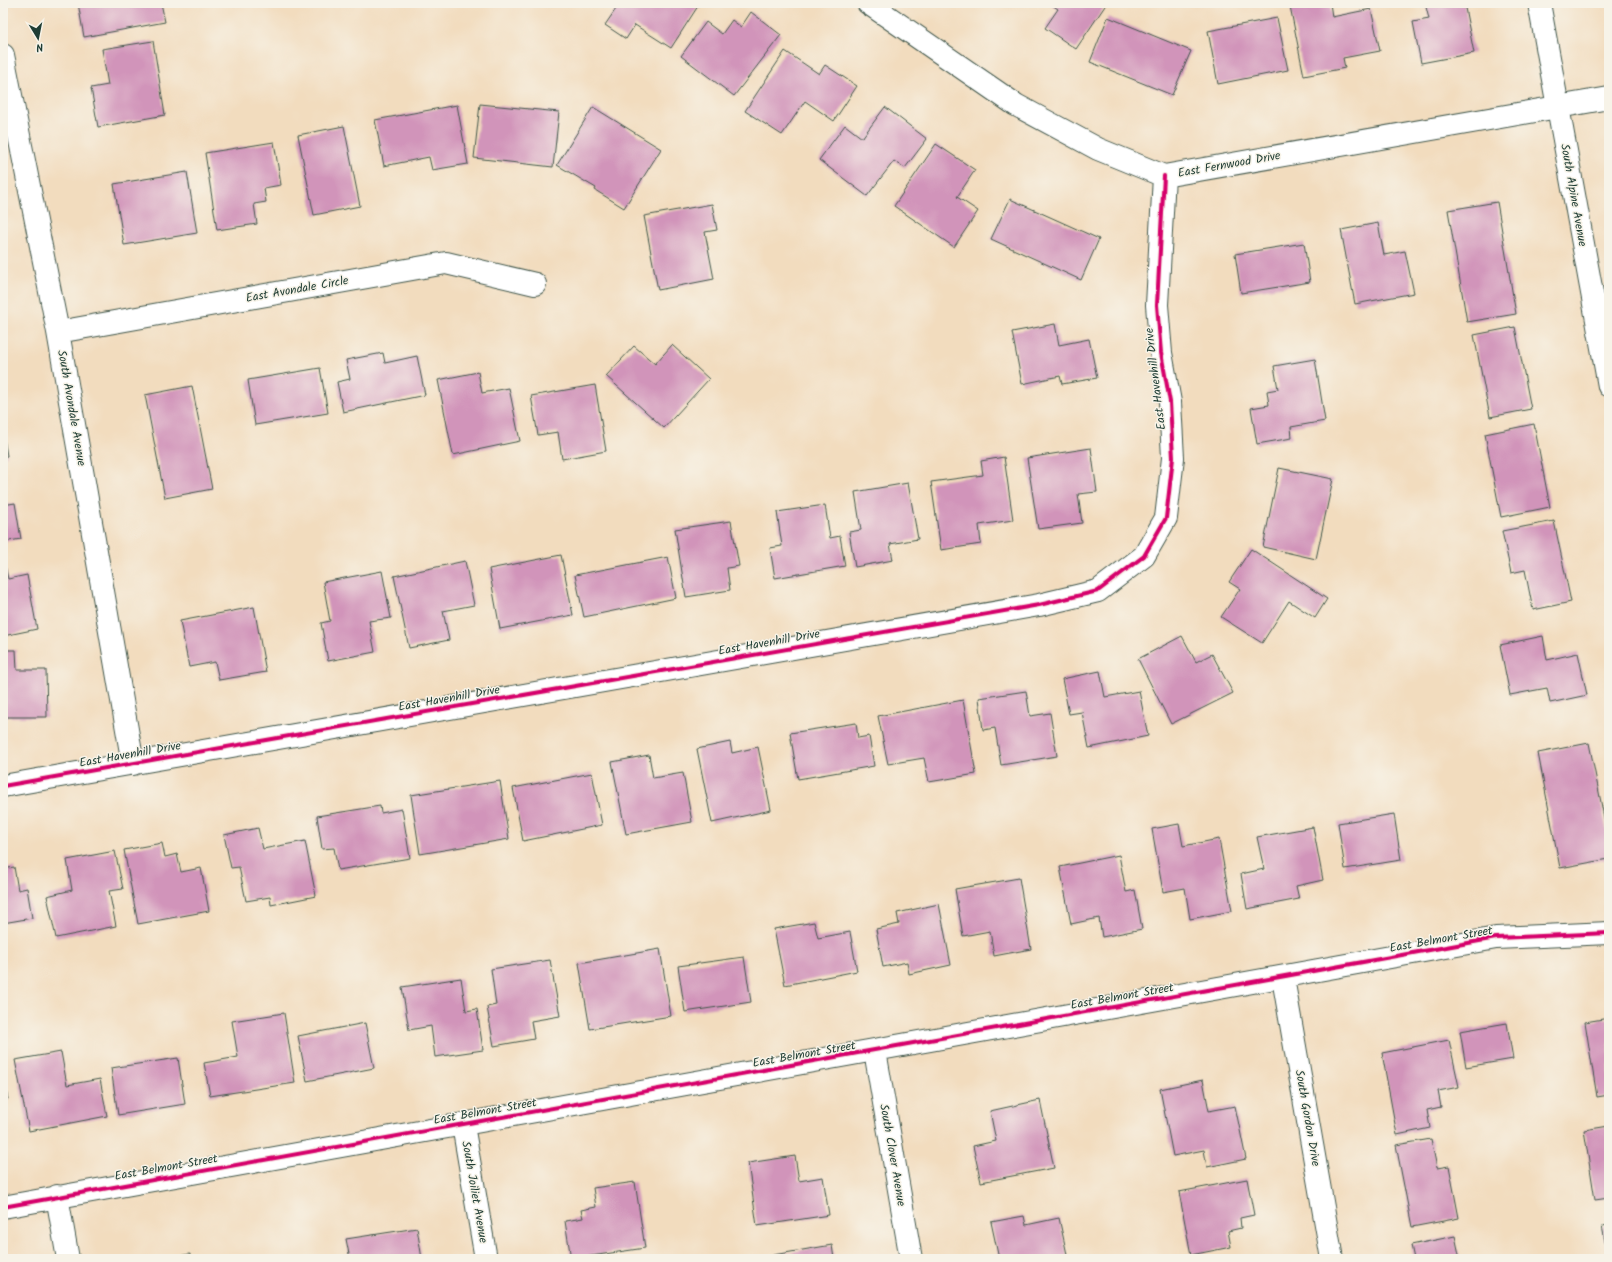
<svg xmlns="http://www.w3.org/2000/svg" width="1612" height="1262" font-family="Kalam,sans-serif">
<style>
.building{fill:#d194ba}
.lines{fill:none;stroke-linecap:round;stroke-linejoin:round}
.minor-casing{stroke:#3f5549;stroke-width:24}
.minor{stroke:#fff;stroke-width:22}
.cycleway-casing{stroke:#f7f3e8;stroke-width:6}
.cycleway{stroke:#d6006c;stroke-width:4}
.labels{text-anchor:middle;stroke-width:3;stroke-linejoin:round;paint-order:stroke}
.street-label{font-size:12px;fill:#1f3d34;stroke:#f7f3e8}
</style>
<rect width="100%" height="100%" fill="#f7f3e8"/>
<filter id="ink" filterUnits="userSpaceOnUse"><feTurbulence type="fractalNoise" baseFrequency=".025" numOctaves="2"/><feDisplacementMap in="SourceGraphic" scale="8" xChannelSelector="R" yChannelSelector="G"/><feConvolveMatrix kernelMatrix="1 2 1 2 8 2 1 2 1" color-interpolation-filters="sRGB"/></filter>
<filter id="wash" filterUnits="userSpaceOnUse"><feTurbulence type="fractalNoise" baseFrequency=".012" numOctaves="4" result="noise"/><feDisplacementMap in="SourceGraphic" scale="16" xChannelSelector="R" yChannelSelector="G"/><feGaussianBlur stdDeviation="0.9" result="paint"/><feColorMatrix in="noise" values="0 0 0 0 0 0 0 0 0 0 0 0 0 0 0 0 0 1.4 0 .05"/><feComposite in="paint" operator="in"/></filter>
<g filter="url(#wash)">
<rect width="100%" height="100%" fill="#f2dcbe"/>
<g id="blocks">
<path class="building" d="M 78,3 L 161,3 L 165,22 L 84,37 Z
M 620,3 L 700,3 L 671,48 L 635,25 L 626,39 L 605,25 Z
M 1049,3 L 1107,3 L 1076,49 L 1045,28 L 1058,9 Z
M 1307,3 L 1330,3 L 1332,17 L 1371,9 L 1380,51 L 1343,58 L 1345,68 L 1304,76 L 1290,6 Z
M 1425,3 L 1464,3 L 1474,53 L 1421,63 L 1413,22 L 1429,19 Z
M 751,12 L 781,35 L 734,96 L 681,56 L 706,22 L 722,34 L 732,20 L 741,27 Z
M 1108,17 L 1191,51 L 1172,95 L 1090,62 Z
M 1277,18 L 1288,70 L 1218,84 L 1208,31 Z
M 153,41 L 165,115 L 98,127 L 91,88 L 108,85 L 102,49 Z
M 785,51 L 819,74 L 825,65 L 857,86 L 834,121 L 805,101 L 782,135 L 745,111 Z
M 480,104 L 559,112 L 553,167 L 474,158 Z
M 457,105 L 468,164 L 432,170 L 429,157 L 384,166 L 375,120 Z
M 593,107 L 661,149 L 624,208 L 595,190 L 596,188 L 557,165 Z
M 885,107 L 927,139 L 905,168 L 894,161 L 867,196 L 819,160 L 845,125 L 862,138 Z
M 344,126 L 360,206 L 314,215 L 298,135 Z
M 274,142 L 281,185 L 264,188 L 266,202 L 254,204 L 257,224 L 217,230 L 205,153 Z
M 936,144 L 975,170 L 957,197 L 978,211 L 954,247 L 894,206 Z
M 187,172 L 197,233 L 124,245 L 114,184 Z
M 1010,199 L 1099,239 L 1081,280 L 991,239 Z
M 1497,202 L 1516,314 L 1467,322 L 1448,210 Z
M 712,204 L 717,230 L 705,232 L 714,279 L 658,290 L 644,216 Z
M 1378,223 L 1384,255 L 1405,251 L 1414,293 L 1355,304 L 1341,230 Z
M 1304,243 L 1310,282 L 1241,293 L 1235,254 Z
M 1055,324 L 1059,345 L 1089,339 L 1097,378 L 1062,384 L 1060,376 L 1022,384 L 1012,332 Z
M 1515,327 L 1531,409 L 1490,417 L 1474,335 Z
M 672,345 L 709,379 L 664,428 L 606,376 L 634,346 L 655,364 Z
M 383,353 L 385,363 L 417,356 L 425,395 L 343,412 L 337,382 L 350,379 L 346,360 Z
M 1315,359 L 1325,421 L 1291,427 L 1292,438 L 1257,444 L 1251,408 L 1269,405 L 1267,391 L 1278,389 L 1274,366 Z
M 320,368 L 328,413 L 255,425 L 248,380 Z
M 478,372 L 482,393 L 509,388 L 520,441 L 453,455 L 438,380 Z
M 595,385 L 606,451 L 562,459 L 558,432 L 538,435 L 531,396 Z
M 192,386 L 212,489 L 165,498 L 145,395 Z
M 1534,424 L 1550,507 L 1501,517 L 1485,434 Z
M 3,432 L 7,456 L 3,457 Z
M 1091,448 L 1097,492 L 1078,494 L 1082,523 L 1038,529 L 1027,458 Z
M 1004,457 L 1013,520 L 979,525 L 981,544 L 941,550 L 931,482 L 983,475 L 981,461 Z
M 1279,468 L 1333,479 L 1316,559 L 1263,547 Z
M 908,483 L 918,539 L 890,544 L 893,560 L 855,567 L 849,532 L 861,530 L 855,492 Z
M 15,503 L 21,539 L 3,542 L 3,505 Z
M 825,505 L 830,538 L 840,536 L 845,566 L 775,578 L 770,548 L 782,546 L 777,512 Z
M 731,521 L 739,566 L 727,568 L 730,590 L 686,597 L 675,529 Z
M 1554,521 L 1571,602 L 1533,610 L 1525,570 L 1511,573 L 1502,531 Z
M 1251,549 L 1327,599 L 1315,618 L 1289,601 L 1262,643 L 1221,617 L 1240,589 L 1229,582 Z
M 561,555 L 573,615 L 500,629 L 489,569 Z
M 3,556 L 8,579 L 27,575 L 37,629 L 3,636 Z
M 668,557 L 676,598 L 584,617 L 575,575 Z
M 465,561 L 474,605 L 443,611 L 449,640 L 409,648 L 394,576 Z
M 382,571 L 391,618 L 369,621 L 375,652 L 328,661 L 321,623 L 330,621 L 323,582 Z
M 254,607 L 266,672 L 219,680 L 215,662 L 189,667 L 180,621 Z
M 1182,636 L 1196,662 L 1212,654 L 1233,693 L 1171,724 L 1138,659 Z
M 1543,636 L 1547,660 L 1578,653 L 1587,695 L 1550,703 L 1547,688 L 1510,695 L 1500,645 Z
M 3,650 L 16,650 L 17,670 L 46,670 L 47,717 L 3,717 Z
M 1100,671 L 1105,697 L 1139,691 L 1148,736 L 1089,748 L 1082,712 L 1069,714 L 1062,679 Z
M 1026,691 L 1030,716 L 1050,713 L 1057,756 L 1001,765 L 995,728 L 983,730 L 979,698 Z
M 963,700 L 976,774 L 929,782 L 924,758 L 888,764 L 878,716 Z
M 856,723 L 858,738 L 869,736 L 874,766 L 798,779 L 790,733 Z
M 730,742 L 732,753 L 758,747 L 771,810 L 712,823 L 697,749 Z
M 1589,743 L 1609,842 L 1609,859 L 1560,868 L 1538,753 Z
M 649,755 L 653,778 L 683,773 L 692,822 L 626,834 L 612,762 Z
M 592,773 L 602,825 L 523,841 L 513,788 Z
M 500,781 L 509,839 L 420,854 L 411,795 Z
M 380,806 L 381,813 L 402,809 L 410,858 L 338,870 L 334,848 L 322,849 L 317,816 Z
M 1394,814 L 1401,860 L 1345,869 L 1338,823 Z
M 1179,824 L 1183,846 L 1219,839 L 1232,911 L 1190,919 L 1185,888 L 1163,892 L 1152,829 Z
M 1313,827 L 1323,880 L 1296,886 L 1299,899 L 1247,909 L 1241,874 L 1264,869 L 1257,837 Z
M 258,828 L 263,849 L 305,841 L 316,896 L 271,905 L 270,897 L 246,901 L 239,867 L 231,868 L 224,835 Z
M 162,843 L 165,857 L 177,854 L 181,872 L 201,868 L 209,911 L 138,924 L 124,850 Z
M 115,851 L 123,889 L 109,891 L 116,926 L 56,938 L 47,896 L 72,890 L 67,860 Z
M 1119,855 L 1126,892 L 1135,890 L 1142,929 L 1102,937 L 1099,918 L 1071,924 L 1060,867 Z
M 14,867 L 18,890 L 27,888 L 32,918 L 3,923 L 3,869 Z
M 1019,878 L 1031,949 L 994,956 L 990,931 L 963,936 L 955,889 Z
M 939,904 L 951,965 L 909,974 L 907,962 L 883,967 L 876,929 L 899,924 L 897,913 Z
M 814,922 L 818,938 L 850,932 L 857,971 L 785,985 L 774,929 Z
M 660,949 L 671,1016 L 590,1029 L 579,963 Z
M 744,957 L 751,1002 L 685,1012 L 678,966 Z
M 550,960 L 560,1016 L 531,1021 L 534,1039 L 494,1046 L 487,1007 L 496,1005 L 491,969 Z
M 461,978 L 466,1011 L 477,1009 L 483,1050 L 435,1057 L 431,1026 L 409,1030 L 402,987 Z
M 284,1013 L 295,1083 L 210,1096 L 204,1063 L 238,1057 L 232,1021 Z
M 1609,1018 L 1609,1095 L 1597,1097 L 1585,1022 Z
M 365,1023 L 374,1068 L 307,1081 L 298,1036 Z
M 1507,1023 L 1513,1059 L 1466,1067 L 1460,1031 Z
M 1449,1040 L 1459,1087 L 1438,1091 L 1441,1107 L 1427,1110 L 1430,1128 L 1397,1135 L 1382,1053 Z
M 61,1052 L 67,1085 L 100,1079 L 107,1116 L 29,1131 L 15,1060 Z
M 178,1058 L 185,1104 L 118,1115 L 111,1068 Z
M 3,1077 L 8,1099 L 3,1100 Z
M 1203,1080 L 1209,1111 L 1235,1106 L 1246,1159 L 1207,1167 L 1204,1150 L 1173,1156 L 1160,1089 Z
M 1040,1100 L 1054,1168 L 981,1182 L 973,1146 L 996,1141 L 990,1111 Z
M 1609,1126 L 1609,1198 L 1595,1200 L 1584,1130 Z
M 1431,1139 L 1437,1168 L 1449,1166 L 1459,1218 L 1412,1227 L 1396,1145 Z
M 795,1156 L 799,1181 L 823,1177 L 829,1215 L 757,1226 L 748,1163 Z
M 1247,1179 L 1254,1215 L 1240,1218 L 1241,1228 L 1228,1231 L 1231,1247 L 1191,1255 L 1179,1192 Z
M 635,1182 L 645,1248 L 571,1259 L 565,1221 L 583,1218 L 581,1210 L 596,1207 L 593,1188 Z
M 1024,1216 L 1026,1225 L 1059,1218 L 1068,1259 L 999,1259 L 991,1222 Z
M 1609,1225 L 1609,1257 L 1608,1257 L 1602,1226 Z
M 417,1228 L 422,1259 L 350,1259 L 346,1239 Z
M 1455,1236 L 1460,1259 L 1414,1259 L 1411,1245 Z
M 832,1245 L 834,1259 L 774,1259 L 773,1255 Z
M 190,1254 L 191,1259 L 167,1259 L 167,1258 Z"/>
</g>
</g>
<g filter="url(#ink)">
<use href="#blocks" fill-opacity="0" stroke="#3f5549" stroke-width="1"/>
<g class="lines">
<defs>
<path id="minor" d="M 868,3 L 1016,105 L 1098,149 L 1164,176 L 1609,98
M 1539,3 L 1609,386
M 3,55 L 58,332 L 133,764
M 58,332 L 446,263 L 535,284
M 3,786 L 1039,605 L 1098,591 L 1144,556 L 1166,518 L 1173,458 L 1170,402 L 1161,353 L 1157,305 L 1164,176
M 1283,978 L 1332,1259
M 875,1051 L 911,1259
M 463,1125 L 486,1259
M 57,1196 L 68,1259
M 3,1207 L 1496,938 L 1609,933"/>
</defs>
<use href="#minor" class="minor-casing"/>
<use href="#minor" class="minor"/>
<defs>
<path id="cycleway" d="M 3,786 L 1039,605 L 1098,591 L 1144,556 L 1166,518 L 1173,458 L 1170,402 L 1161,353 L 1157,305 L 1164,176
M 3,1207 L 1496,938 L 1609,933"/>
</defs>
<use href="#cycleway" class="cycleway-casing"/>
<use href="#cycleway" class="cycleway"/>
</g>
</g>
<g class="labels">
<g class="street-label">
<text transform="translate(1229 164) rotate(-10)" y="4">East Fernwood Drive</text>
<text transform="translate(1574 195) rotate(80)" y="4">South Alpine Avenue</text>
<text transform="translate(297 289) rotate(-10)" y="4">East Avondale Circle</text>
<text transform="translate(1155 379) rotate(-97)" y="4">East Havenhill Drive</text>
<text transform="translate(72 408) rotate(80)" y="4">South Avondale Avenue</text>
<text transform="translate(769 642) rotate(-10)" y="4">East Havenhill Drive</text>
<text transform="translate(449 698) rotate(-10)" y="4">East Havenhill Drive</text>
<text transform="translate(130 754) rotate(-10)" y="4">East Havenhill Drive</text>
<text transform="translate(1441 939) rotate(-10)" y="4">East Belmont Street</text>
<text transform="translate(1122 996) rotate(-10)" y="4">East Belmont Street</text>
<text transform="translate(804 1054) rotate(-10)" y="4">East Belmont Street</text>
<text transform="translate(485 1111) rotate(-10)" y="4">East Belmont Street</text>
<text transform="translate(1308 1118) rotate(80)" y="4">South Gordon Drive</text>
<text transform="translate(893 1155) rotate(80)" y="4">South Clover Avenue</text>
<text transform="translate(166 1167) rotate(-10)" y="4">East Belmont Street</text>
<text transform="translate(475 1192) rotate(80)" y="4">South Joiliet Avenue</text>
</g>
</g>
<rect width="1612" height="1262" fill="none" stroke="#f7f3e8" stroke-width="16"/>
<g transform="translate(38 38) rotate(170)" stroke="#f7f3e8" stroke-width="3" paint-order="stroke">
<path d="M0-3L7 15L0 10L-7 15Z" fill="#1f3d34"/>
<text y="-6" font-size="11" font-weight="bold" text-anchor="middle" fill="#1f3d34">N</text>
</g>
</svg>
